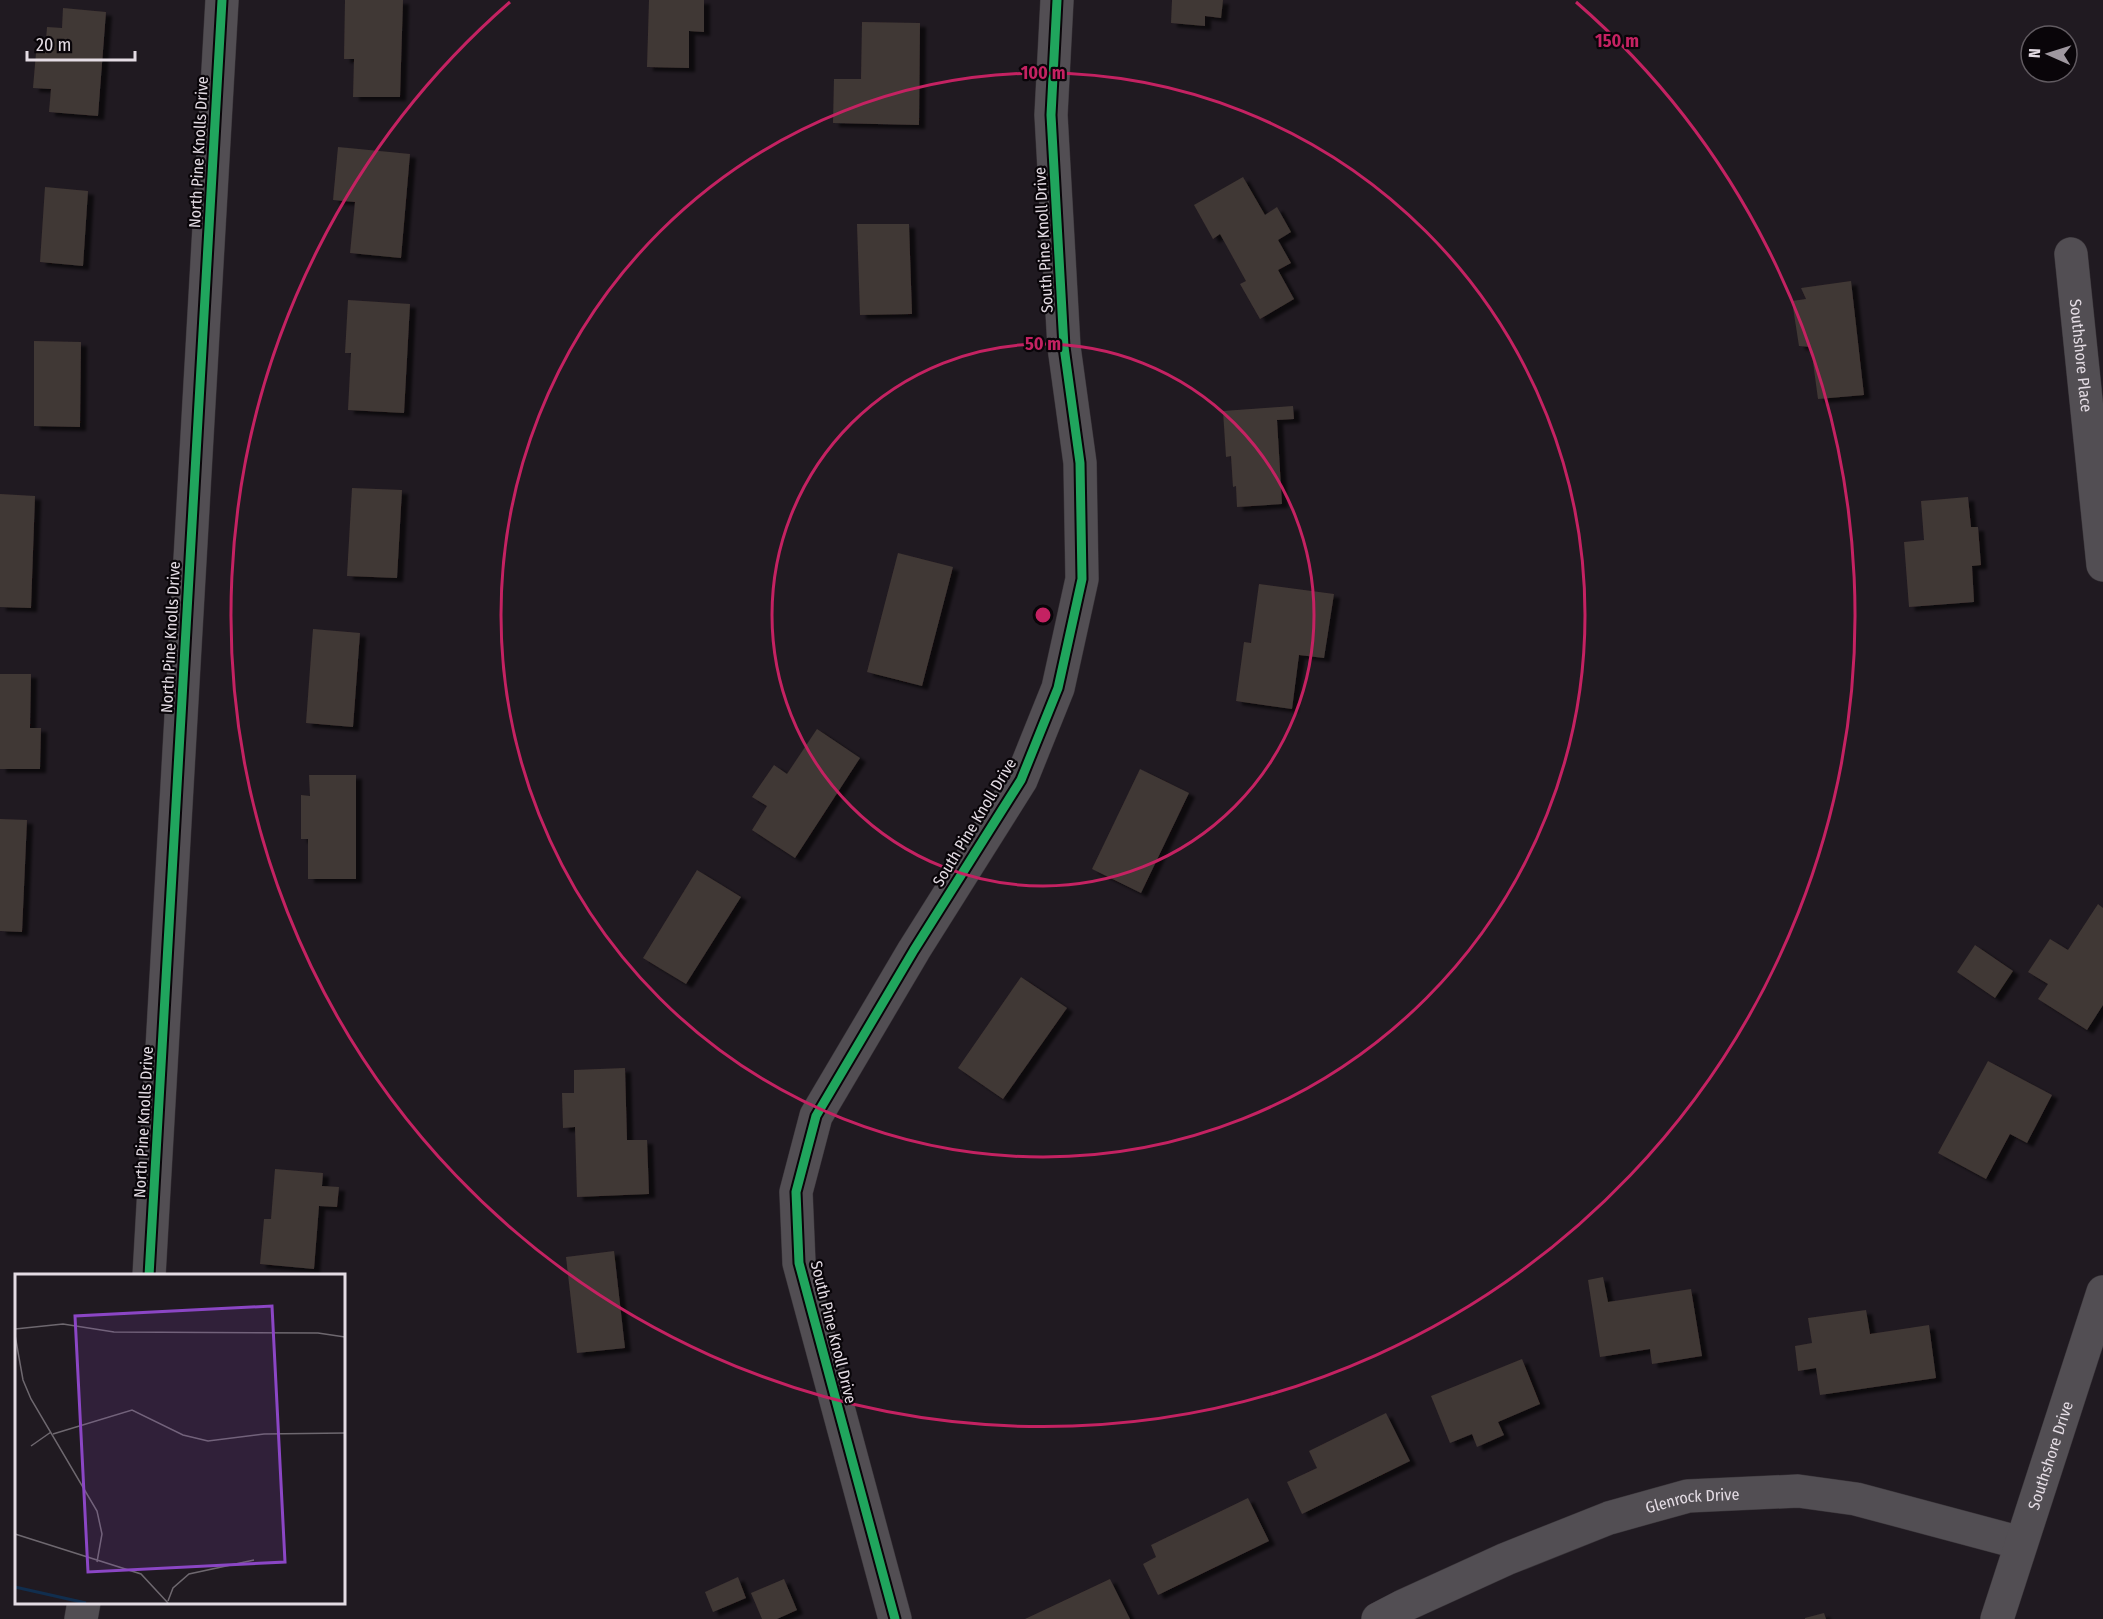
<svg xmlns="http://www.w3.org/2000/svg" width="2103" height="1619" font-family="'Fira Sans Condensed',sans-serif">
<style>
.building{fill:#413734;filter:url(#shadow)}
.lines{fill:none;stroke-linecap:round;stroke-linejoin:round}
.minor-casing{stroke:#393439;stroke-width:34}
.minor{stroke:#524e53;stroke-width:33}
.cycleway-casing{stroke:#090509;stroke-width:13}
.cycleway{stroke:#20a55d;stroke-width:9}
.ring{fill:none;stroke:#c42262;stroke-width:3}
.labels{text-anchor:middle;stroke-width:4.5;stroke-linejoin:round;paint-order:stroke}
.street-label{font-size:16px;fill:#e4dce4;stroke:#090509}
.inset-river{fill:none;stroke:#112e4e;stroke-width:3}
.inset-road{fill:none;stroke:#6e686f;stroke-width:1.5}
.view{fill:#8b46c5;fill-opacity:0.15;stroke:#8b46c5;stroke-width:3}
.inset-edge{fill:none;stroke:#e4dce4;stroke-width:3}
.centre{fill:#c42262;stroke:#090509;stroke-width:3}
.ring-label{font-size:18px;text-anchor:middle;font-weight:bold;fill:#c42262;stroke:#090509;stroke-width:4.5;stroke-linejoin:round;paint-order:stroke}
</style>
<defs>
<filter id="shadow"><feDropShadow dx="6" dy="4" stdDeviation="1.5" flood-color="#0009"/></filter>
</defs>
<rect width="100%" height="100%" fill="#201a21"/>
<path class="building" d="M 345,0 L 403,0 L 400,97 L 353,97 L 354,59 L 344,59 Z
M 649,0 L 704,0 L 704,32 L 689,31 L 689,68 L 647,67 Z
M 1172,0 L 1223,0 L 1221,18 L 1205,16 L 1205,26 L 1171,23 Z
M 63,8 L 106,12 L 98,116 L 49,112 L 51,89 L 33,88 L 36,53 L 45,53 L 47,27 L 62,28 Z
M 862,22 L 920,23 L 919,125 L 833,123 L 834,79 L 861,79 Z
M 338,147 L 410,154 L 401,258 L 350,253 L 355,202 L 333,200 Z
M 1243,177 L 1265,215 L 1277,207 L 1291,232 L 1278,240 L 1291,263 L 1278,270 L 1294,299 L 1260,319 L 1240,284 L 1246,281 L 1220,234 L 1213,239 L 1194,205 Z
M 45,187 L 88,191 L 83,266 L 40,262 Z
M 857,224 L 909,224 L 912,314 L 860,315 Z
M 1851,281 L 1864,395 L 1818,399 L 1811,347 L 1799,346 L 1792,301 L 1806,299 L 1801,288 Z
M 348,300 L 410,304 L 404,413 L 348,410 L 351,353 L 345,353 Z
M 34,341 L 81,342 L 80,427 L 34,426 Z
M 1293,406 L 1294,419 L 1277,420 L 1282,504 L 1237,507 L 1236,486 L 1233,487 L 1231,456 L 1226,457 L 1223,411 Z
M 352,488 L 402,490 L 397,578 L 347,576 Z
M 0,494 L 35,496 L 31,608 L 0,607 Z
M 1968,497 L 1971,527 L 1978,527 L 1981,565 L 1972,566 L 1974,602 L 1909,607 L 1904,542 L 1924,540 L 1921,501 Z
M 898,553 L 953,567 L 922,686 L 867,672 Z
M 1259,584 L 1334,594 L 1324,658 L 1299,655 L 1292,709 L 1236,701 L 1244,642 L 1251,643 Z
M 313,629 L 360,633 L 353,727 L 306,723 Z
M 0,674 L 31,674 L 30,728 L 41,728 L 40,769 L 0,769 Z
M 817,729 L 860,758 L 795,858 L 752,830 L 767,806 L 752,797 L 774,765 L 787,774 Z
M 1140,769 L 1189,793 L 1141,893 L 1092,869 Z
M 309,775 L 356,775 L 356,879 L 308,879 L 308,839 L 301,839 L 301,795 L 310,796 Z
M 0,819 L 27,820 L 22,932 L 0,931 Z
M 697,870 L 741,897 L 686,984 L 643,958 Z
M 2098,904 L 2103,908 L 2103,1005 L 2087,1030 L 2038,999 L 2048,984 L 2028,972 L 2050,939 L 2068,950 Z
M 1975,945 L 2013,971 L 1995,998 L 1957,972 Z
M 1021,977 L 1067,1008 L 1003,1099 L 958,1068 Z
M 1988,1061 L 2052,1095 L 2027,1143 L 2010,1134 L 1986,1179 L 1938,1153 Z
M 625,1068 L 627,1140 L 647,1140 L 649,1194 L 577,1197 L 575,1127 L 563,1128 L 562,1093 L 574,1093 L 574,1070 Z
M 275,1169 L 323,1173 L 322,1186 L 339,1187 L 337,1207 L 319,1206 L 314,1269 L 260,1264 L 264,1219 L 271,1219 Z
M 614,1251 L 625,1348 L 577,1353 L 566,1257 Z
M 1603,1277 L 1608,1302 L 1691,1289 L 1702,1356 L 1652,1364 L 1650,1349 L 1600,1357 L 1588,1280 Z
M 1866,1310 L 1870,1334 L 1929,1325 L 1936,1378 L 1820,1395 L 1816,1368 L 1798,1371 L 1795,1346 L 1812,1343 L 1808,1318 Z
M 1522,1359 L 1540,1404 L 1498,1422 L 1504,1435 L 1477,1447 L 1472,1434 L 1450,1443 L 1431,1396 Z
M 1386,1413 L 1410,1461 L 1302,1514 L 1287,1482 L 1317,1468 L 1309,1451 Z
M 1248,1498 L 1269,1541 L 1158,1595 L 1143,1564 L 1156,1557 L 1151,1545 Z
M 738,1577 L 746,1598 L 713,1612 L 705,1592 Z
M 784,1579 L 797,1610 L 777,1619 L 762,1619 L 751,1593 Z
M 1110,1579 L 1130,1619 L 1025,1619 Z
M 1824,1613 L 1826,1619 L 1805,1619 L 1805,1618 Z"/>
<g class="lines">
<defs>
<g id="minor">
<path id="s1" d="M 2071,254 L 2103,565"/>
<path d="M 149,1276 L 222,0"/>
<path d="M 81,1619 L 84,1602"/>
<path d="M 895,1619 L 799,1263 L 796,1192 L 816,1116 L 914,950 L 1021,780 L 1058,688 L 1082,579 L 1080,463 L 1064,347 L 1051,115 L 1057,0"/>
<path id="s2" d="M 1378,1619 L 1403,1606 L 1506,1559 L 1609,1518 L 1688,1496 L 1798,1491 L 1856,1499 L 2021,1543"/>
<path id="s3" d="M 1997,1619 L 2103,1292"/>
</g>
</defs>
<use href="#minor" class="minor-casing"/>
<use href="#minor" class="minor"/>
<defs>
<path id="cycleway" d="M 149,1276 L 222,0
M 895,1619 L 799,1263 L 796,1192 L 816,1116 L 914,950 L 1021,780 L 1058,688 L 1082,579 L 1080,463 L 1064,347 L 1051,115 L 1057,0"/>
</defs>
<use href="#cycleway" class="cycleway-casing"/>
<use href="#cycleway" class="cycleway"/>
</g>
<g class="ring">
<circle cx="1043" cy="615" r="271"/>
<circle cx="1043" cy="615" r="542"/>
<path d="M1576 2A812 812 0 1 1 510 2"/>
</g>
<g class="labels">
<g class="street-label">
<text transform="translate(198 152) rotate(-87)" y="6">North Pine Knolls Drive</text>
<text transform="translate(1043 240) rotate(-93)" y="6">South Pine Knoll Drive</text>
<text dy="6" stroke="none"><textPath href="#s1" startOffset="102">Southshore Place</textPath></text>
<text transform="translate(170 637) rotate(-87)" y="6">North Pine Knolls Drive</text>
<text transform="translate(974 822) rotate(-59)" y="6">South Pine Knoll Drive</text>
<text transform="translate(143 1122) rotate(-87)" y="6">North Pine Knolls Drive</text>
<text transform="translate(834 1332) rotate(76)" y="6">South Pine Knoll Drive</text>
<text dy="6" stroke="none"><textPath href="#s3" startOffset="172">Southshore Drive</textPath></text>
<text dy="6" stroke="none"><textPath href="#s2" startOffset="338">Glenrock Drive</textPath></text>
</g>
</g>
<g transform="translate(15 1274)">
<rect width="330" height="330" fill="#201a21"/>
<path class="inset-river" d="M 0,313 L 71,329"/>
<path class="inset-road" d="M 0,55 L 48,50 L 99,58 L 303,59 L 330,63M 0,61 L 8,106 L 16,125 L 82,237 L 87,260 L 82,288M 38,160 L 117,136 L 168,161 L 193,167 L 249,160 L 330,159M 16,172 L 36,158M 0,260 L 126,300 L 153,329M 153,327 L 158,314 L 174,300 L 239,286"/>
<path class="view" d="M 257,32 L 270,288 L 73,298 L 60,42 Z"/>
<rect width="330" height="330" class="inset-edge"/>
</g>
<circle cx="1043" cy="615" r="9" class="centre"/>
<g class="ring-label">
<text x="1617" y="47">150 m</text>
<text x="1043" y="79">100 m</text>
<text x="1043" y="350">50 m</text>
</g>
<g transform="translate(2049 54) rotate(273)"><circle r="28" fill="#090509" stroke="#615b61" stroke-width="1.5"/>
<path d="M0-4.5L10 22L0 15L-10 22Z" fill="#9f98a0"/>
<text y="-9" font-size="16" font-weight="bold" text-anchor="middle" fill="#e4dce4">N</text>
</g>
<path d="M27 51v9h108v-9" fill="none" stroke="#e4dce4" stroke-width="3"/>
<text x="36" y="51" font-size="18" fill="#e4dce4" stroke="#090509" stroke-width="4.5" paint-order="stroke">20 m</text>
</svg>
